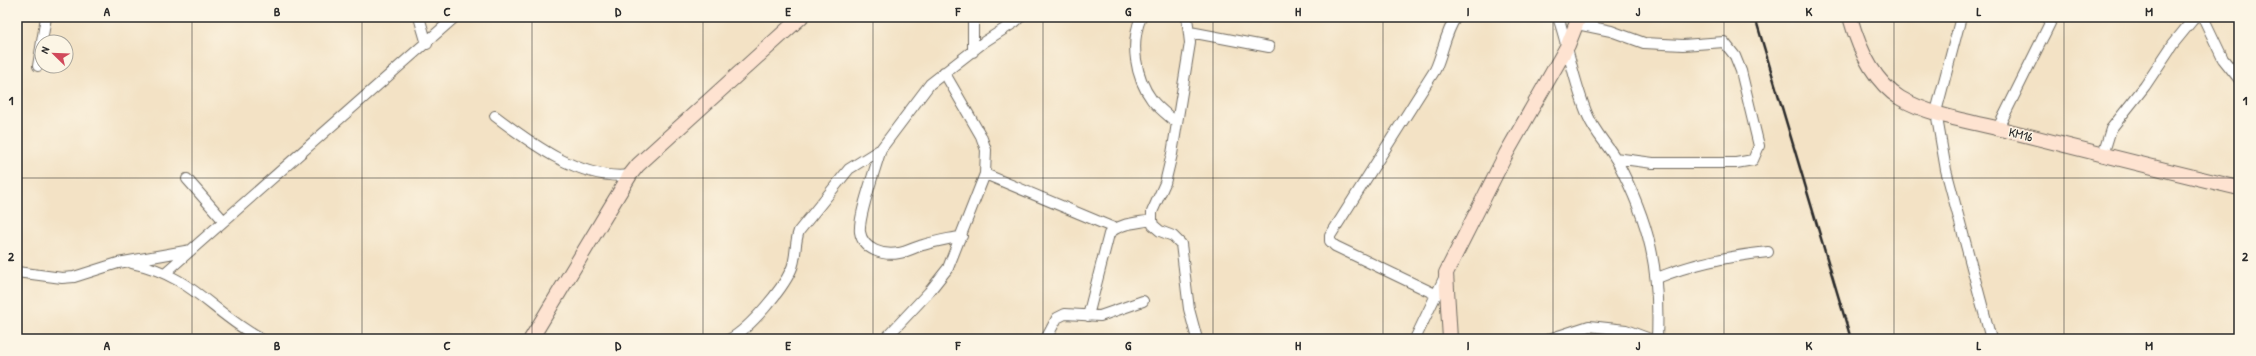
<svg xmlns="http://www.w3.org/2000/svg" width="2256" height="356" font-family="'Patrick Hand',sans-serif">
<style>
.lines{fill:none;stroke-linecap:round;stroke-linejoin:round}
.street-casing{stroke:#716b61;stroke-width:12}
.secondary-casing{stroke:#716b61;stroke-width:16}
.street{stroke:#fff;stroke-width:10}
.secondary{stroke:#fee3d1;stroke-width:14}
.rail{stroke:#2b2b2b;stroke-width:2.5}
.grid{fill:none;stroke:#2b2b2b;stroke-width:1;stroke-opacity:0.55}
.labels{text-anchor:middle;stroke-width:3;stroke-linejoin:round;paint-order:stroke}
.street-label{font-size:13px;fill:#2b2b2b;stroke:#fcf5e5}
.neatline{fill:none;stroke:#2b2b2b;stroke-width:1.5}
.grid-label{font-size:13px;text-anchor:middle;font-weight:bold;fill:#2b2b2b}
</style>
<rect width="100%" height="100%" fill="#fcf5e5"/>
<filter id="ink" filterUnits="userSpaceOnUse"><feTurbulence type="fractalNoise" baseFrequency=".025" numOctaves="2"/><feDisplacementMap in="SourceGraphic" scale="8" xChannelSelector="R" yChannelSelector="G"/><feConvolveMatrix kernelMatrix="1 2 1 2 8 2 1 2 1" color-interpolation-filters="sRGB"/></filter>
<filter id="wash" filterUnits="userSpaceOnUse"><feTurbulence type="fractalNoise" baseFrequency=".012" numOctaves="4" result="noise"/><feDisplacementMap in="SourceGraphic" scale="16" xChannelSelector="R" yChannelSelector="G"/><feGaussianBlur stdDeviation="0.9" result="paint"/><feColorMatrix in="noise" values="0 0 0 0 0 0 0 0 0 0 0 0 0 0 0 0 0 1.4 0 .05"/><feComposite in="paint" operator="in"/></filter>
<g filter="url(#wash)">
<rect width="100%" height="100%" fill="#f3e2c5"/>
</g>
<g filter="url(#ink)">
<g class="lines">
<defs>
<path id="street" d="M 419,17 L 427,44
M 1141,17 C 1130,43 1135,77 1152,100 C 1158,108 1169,116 1177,123
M 1187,17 L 1190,43 L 1172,154 L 1165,183 L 1152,212 L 1152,220 L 1153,225 L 1160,231 L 1173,236 L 1181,244 L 1189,309 L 1197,339
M 1558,17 C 1569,49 1574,84 1588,116 C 1595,133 1608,145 1617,161 C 1650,223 1660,269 1657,339
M 1961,17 L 1936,112 L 1946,170 L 1991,339
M 2203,17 L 2223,59 L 2239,79
M 1577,24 L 1611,31 L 1644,43 L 1683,45 L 1724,42 L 1735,56 L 1741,71 L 1759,146 L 1753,160 L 1736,163 L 1653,163 L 1615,158
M 1190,32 L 1269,47
M 973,52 L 973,17
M 38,66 L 46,17
M 495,116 C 532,144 581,181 630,175
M 1998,128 L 2053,17
M 881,149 C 876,167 858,216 860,232 C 863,250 884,256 899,253 C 907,252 915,247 923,245 C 935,241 949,239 962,236
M 2103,155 L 2111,129 L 2145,86 L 2173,44 L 2195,17
M 985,174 L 1114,228
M 187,179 L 223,220
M 132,263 C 192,275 212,313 261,339
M 17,272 L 62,278 L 74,277 L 118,263 L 191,250
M 165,273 L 455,17
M 1657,278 C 1694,263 1729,256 1768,252
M 1435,294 L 1335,246 L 1330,241 L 1330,236 L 1435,70 C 1443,53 1445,33 1456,17
M 1088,316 L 1109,234 C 1118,223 1138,223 1152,220
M 730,339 C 750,328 782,290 791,270 C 797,258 794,244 799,231 L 849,169 L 881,149 L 930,84 L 984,42 L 1015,22 L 1020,17
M 885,339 L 929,292 L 948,268 L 985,174 L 986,150 L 981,136 L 944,72
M 1046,339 L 1057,318 L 1065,314 L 1100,316 L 1143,301
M 1415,339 L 1446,274
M 1549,339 L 1589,326 L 1626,330 L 1650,339"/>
<path id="secondary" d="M 1850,17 C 1858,46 1873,81 1900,98 C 1930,116 1978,123 2013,132 C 2088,151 2163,170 2239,188
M 531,339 L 630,175 L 638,165 L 801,17
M 1450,339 L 1446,273 L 1506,154 L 1568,45 L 1579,17"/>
</defs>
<use href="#street" class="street-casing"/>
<use href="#secondary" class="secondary-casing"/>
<use href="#street" class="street"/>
<use href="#secondary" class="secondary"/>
<path class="rail" d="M 1755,17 L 1851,339"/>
</g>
</g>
<path class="grid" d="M 192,17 L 192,339M 362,17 L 362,339M 532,17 L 532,339M 703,17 L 703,339M 873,17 L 873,339M 1043,17 L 1043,339M 1213,17 L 1213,339M 1383,17 L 1383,339M 1553,17 L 1553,339M 1724,17 L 1724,339M 1894,17 L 1894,339M 2064,17 L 2064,339M 17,178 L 2239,178"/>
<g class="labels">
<g class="street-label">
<text transform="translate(2021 134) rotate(14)" y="5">KM16</text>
</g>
</g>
<rect width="2256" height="356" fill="none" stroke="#fcf5e5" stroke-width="44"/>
<g transform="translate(54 54) rotate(293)"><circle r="19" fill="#fcf5e5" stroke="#a8a49b"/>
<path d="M0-3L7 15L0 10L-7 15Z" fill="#d1495b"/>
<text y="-6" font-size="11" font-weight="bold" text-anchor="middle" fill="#2b2b2b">N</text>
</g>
<rect x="22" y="22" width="2212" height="312" class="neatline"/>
<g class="grid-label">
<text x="107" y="16">A</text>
<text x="277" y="16">B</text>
<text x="447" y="16">C</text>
<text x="618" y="16">D</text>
<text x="788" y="16">E</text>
<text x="958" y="16">F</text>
<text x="1128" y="16">G</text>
<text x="1298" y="16">H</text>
<text x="1468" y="16">I</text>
<text x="1638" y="16">J</text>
<text x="1809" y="16">K</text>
<text x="1979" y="16">L</text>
<text x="2149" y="16">M</text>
<text x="11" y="105">1</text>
<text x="2245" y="105">1</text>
<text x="11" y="261">2</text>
<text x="2245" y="261">2</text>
<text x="107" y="350">A</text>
<text x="277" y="350">B</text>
<text x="447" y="350">C</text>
<text x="618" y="350">D</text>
<text x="788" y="350">E</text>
<text x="958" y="350">F</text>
<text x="1128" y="350">G</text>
<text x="1298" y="350">H</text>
<text x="1468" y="350">I</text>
<text x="1638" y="350">J</text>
<text x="1809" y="350">K</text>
<text x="1979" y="350">L</text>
<text x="2149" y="350">M</text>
</g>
</svg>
